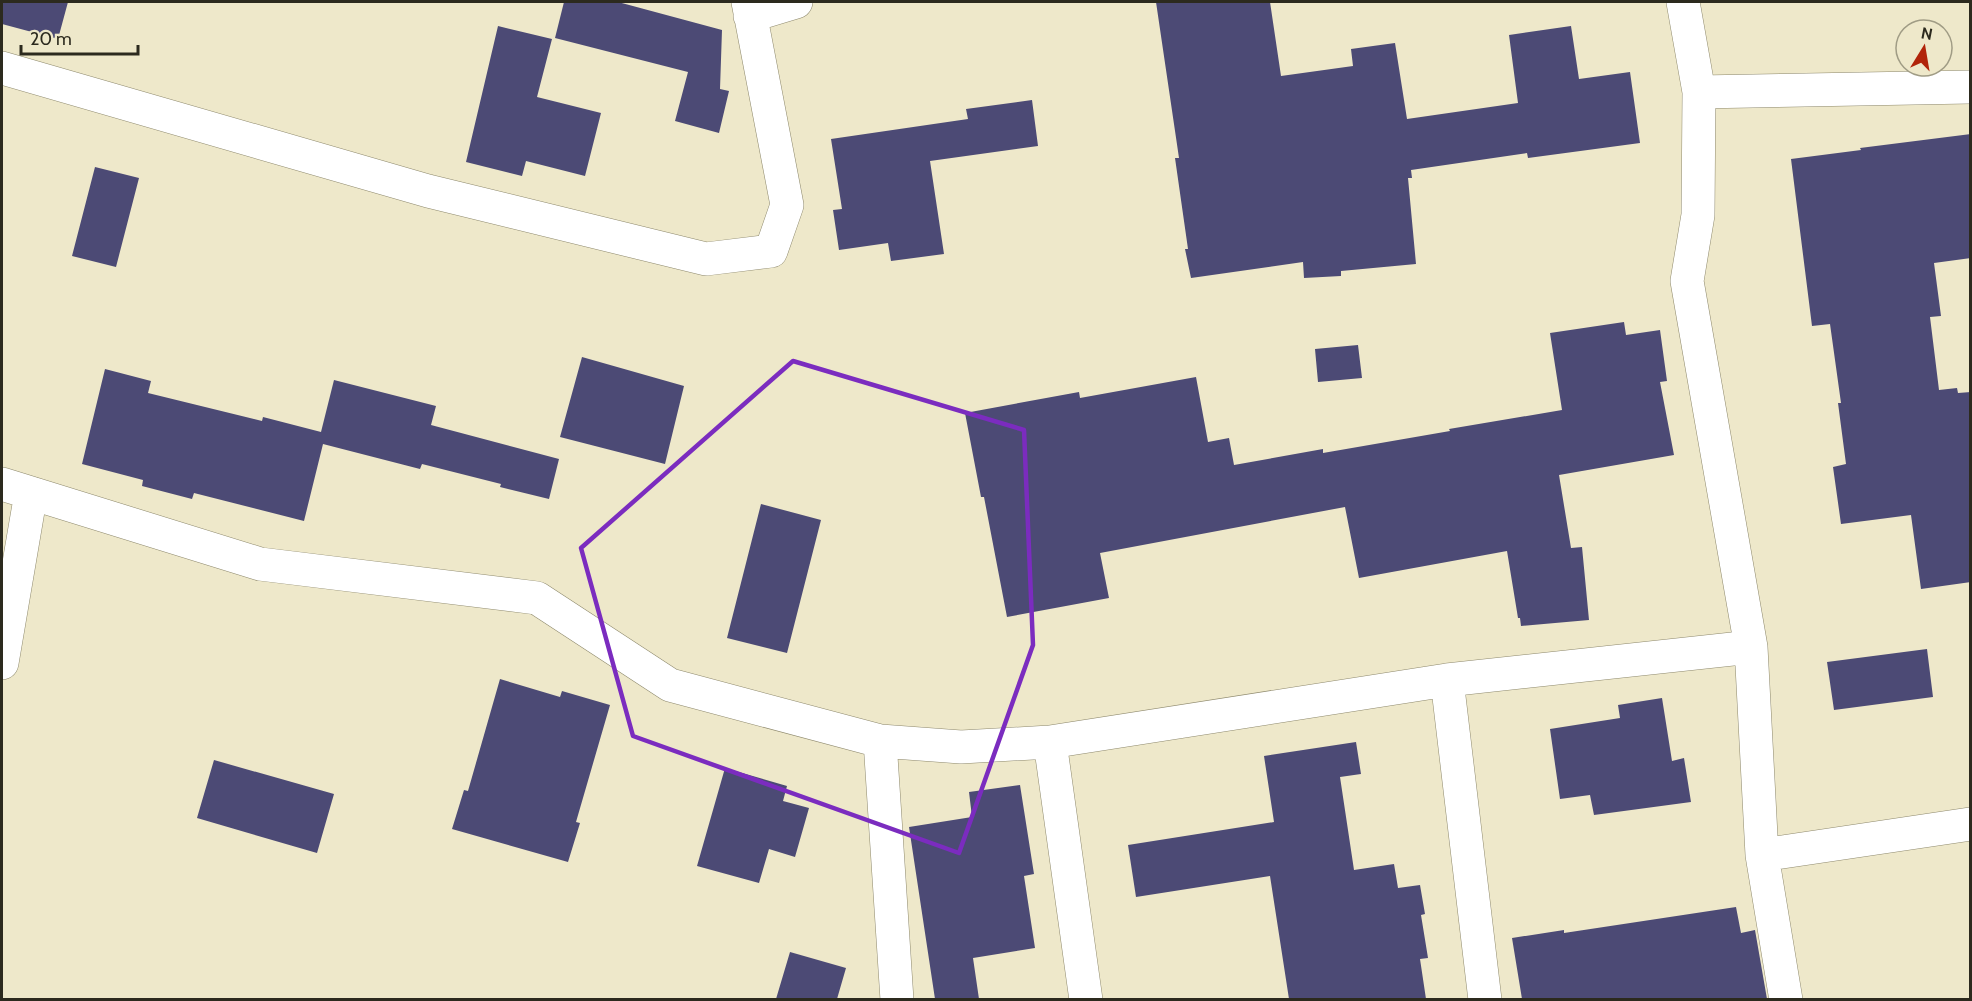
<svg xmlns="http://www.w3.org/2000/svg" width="1972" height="1001" font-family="Cabin,sans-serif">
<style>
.building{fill:#4c4a75}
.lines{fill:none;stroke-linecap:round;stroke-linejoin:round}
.minor-casing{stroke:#8e896d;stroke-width:34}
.minor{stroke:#fff;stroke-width:33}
.marked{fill:none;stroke:#7b2cbf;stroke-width:4.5;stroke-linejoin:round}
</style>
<rect width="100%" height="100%" fill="#eee8ca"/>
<path class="building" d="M 2,2 L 68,2 L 58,39 L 2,24 Z
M 564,2 L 618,2 L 722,30 L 720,89 L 729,91 L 719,133 L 675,121 L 688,72 L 555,38 Z
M 1156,2 L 1270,2 L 1281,76 L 1353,66 L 1351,49 L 1395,43 L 1407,119 L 1518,103 L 1509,35 L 1571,26 L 1579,79 L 1630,72 L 1640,143 L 1528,158 L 1527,153 L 1411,170 L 1412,178 L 1408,178 L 1416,264 L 1341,271 L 1341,276 L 1304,278 L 1303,262 L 1191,278 L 1185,249 L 1188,249 L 1175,158 L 1179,158 Z
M 498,26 L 552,39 L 537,97 L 601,113 L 585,176 L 526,161 L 522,176 L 466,162 Z
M 1032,100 L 1038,146 L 930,161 L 944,254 L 891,261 L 888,243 L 839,250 L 833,210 L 842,209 L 831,139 L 968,119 L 966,109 Z
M 1971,134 L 1971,258 L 1934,263 L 1941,316 L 1930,317 L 1939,390 L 1957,388 L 1958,393 L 1971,392 L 1971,582 L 1921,589 L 1911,515 L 1841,524 L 1833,467 L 1846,464 L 1838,403 L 1841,403 L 1830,324 L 1812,326 L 1791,159 L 1861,150 L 1860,148 Z
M 95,167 L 139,178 L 116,267 L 72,256 Z
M 1624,322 L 1626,335 L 1660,330 L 1667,381 L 1660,382 L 1674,455 L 1559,475 L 1571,548 L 1582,547 L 1589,620 L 1521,626 L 1520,618 L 1518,618 L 1507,551 L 1359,578 L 1345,507 L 1100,553 L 1109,598 L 1007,617 L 984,497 L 981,497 L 965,413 L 1079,392 L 1080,398 L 1196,377 L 1208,442 L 1229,438 L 1234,465 L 1323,449 L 1323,453 L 1450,431 L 1449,429 L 1562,410 L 1550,333 Z
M 1358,345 L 1362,378 L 1318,382 L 1315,349 Z
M 582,357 L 684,386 L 665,464 L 560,437 Z
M 105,369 L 151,381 L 148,393 L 262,421 L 263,417 L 321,432 L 334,380 L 436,406 L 431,425 L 559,459 L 549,499 L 500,487 L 501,484 L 422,464 L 420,469 L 323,444 L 304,521 L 194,493 L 192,499 L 142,486 L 143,480 L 82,464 Z
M 761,504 L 821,520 L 787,653 L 727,638 Z
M 1927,649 L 1933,697 L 1834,710 L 1827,662 Z
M 500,679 L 560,697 L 562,691 L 610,705 L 576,822 L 580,823 L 568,862 L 452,829 L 464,790 L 468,791 Z
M 1662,698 L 1672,761 L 1684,758 L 1691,802 L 1594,815 L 1590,795 L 1560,799 L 1550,729 L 1620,718 L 1618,705 Z
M 1356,742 L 1361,774 L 1340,777 L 1354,870 L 1394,864 L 1398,888 L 1420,885 L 1425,914 L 1421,915 L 1428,958 L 1420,959 L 1426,999 L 1289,999 L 1270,876 L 1136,897 L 1128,845 L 1274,822 L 1264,756 Z
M 214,760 L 334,794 L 317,853 L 197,818 Z
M 725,768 L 787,786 L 783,801 L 809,808 L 795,857 L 769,849 L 759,883 L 697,866 Z
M 1020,785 L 1034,874 L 1024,876 L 1035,948 L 973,958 L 979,999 L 935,999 L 909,827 L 972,817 L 969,792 Z
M 1736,907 L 1741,933 L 1755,930 L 1767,999 L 1522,999 L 1512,938 L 1564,930 L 1564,933 Z
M 790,952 L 846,968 L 837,999 L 776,999 Z"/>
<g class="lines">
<defs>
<path id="minor" d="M 1683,2 L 1699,92 L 1698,215 L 1687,281 L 1751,647 L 1762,855 L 1786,1000
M 750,16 L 796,2
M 2,68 L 428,191 L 706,259 L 771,251 L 787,205 L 748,2
M 1699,92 L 1970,87
M 2,484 L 260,564 L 537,598 L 670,685 L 880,741 L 961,747 L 1050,742 L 1447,680 L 1751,647
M 2,663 L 31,493
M 1447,680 L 1485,1000
M 880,741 L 897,1000
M 1050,742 L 1086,1000
M 1762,855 L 1970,824"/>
</defs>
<use href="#minor" class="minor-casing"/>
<use href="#minor" class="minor"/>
</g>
<path class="marked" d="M 793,361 L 1024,430 L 1033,645 L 959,853 L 633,736 L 581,548 Z"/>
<rect width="1972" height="1001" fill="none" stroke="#2c2a1e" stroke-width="6"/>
<g transform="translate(1924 48) rotate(11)"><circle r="28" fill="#eee8ca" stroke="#a09c85" stroke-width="1.5"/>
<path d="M0-4.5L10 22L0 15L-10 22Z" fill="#b1240a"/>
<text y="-9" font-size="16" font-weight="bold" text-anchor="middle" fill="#2c2a1e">N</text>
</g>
<path d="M21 45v9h117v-9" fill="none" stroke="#2c2a1e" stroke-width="3"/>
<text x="30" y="45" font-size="18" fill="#2c2a1e" stroke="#eee8ca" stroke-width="4.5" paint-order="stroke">20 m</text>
</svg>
